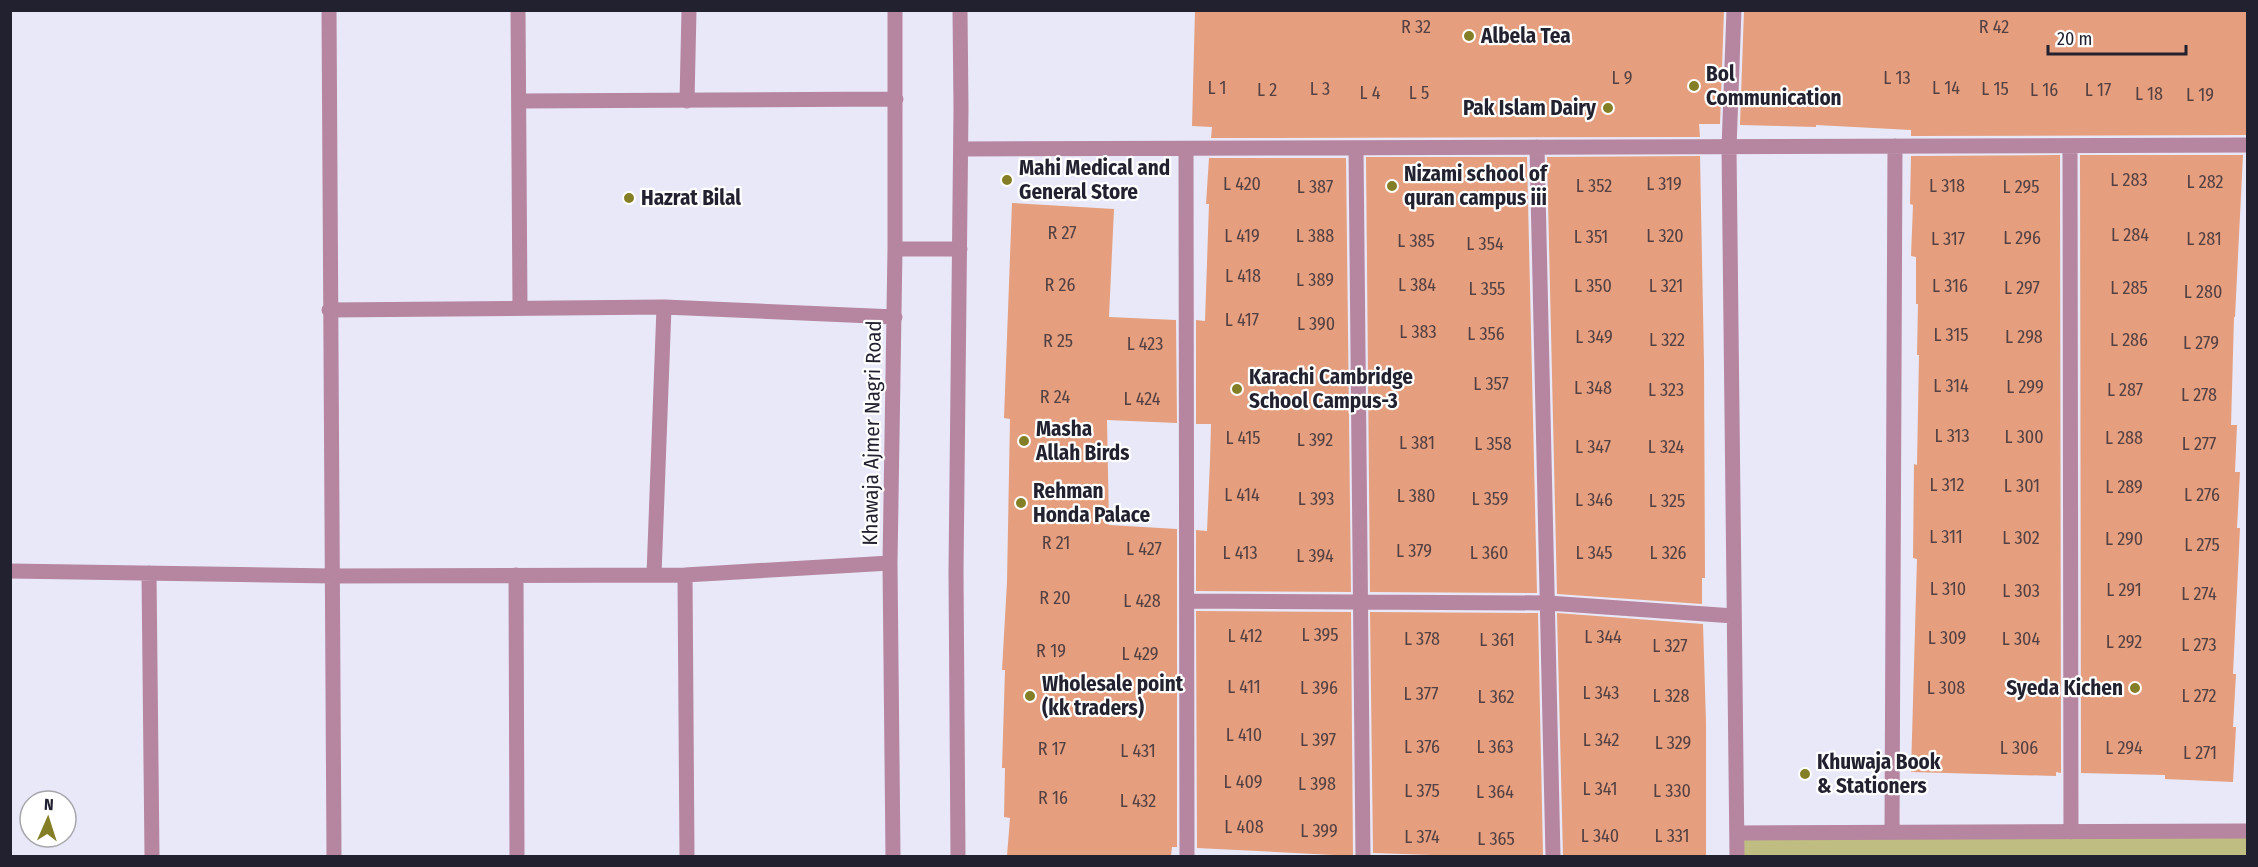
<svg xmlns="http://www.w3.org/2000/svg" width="2258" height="867" font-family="'Fira Sans Condensed',sans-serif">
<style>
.green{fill:#c0bd82}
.building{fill:#e59f7e}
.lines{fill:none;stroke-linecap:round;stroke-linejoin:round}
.minor{stroke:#b6859f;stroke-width:15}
.poi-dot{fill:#847f27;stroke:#fff;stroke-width:2}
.labels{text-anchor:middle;stroke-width:4.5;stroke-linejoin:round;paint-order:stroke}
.number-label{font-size:18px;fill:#534043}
.poi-label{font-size:21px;font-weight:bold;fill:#22212f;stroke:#fff;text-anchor:start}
.street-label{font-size:21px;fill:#22212f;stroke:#fff}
</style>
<rect width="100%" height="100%" fill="#e8e8f8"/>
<path class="green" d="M 2247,830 L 2248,856 L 1738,856 L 1738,833 Z"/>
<path class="building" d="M 1195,10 L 1724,10 L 1720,124 L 1699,124 L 1700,137 L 1211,138 L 1212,127 L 1192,126 Z
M 1744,10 L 2247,10 L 2247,135 L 1911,136 L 1911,130 L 1816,125 L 1816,127 L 1740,125 Z
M 2060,155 L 2061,773 L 2056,772 L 2056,776 L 1911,772 L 1917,559 L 1913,558 L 1914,464 L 1917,465 L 1919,355 L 1917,355 L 1918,304 L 1916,304 L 1916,257 L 1911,256 L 1913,205 L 1910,204 L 1911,156 Z
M 2080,155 L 2243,155 L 2235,317 L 2234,317 L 2231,425 L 2237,425 L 2235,472 L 2240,472 L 2237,528 L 2240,528 L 2233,674 L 2236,674 L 2233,727 L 2236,727 L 2233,782 L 2165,779 L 2165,775 L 2081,773 Z
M 1700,156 L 1704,363 L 1705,578 L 1702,578 L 1702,604 L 1557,594 L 1547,157 Z
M 1366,157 L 1527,157 L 1537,593 L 1370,592 Z
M 1209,158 L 1346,158 L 1351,592 L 1196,591 L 1196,530 L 1207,531 L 1210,461 L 1211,424 L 1196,424 L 1196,320 L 1205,321 L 1209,204 L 1206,204 Z
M 1012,203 L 1114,209 L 1109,317 L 1176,320 L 1177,423 L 1107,420 L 1109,525 L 1177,529 L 1177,847 L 1172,847 L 1171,856 L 1007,856 L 1010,818 L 1004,817 L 1005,768 L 1002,768 L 1005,670 L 1002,670 L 1007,582 L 1010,419 L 1004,418 Z
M 1196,611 L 1351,612 L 1353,856 L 1197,848 Z
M 1370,612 L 1538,613 L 1543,856 L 1462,856 L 1373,853 Z
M 1557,613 L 1703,624 L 1706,723 L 1706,856 L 1563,856 Z"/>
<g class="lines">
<path class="minor" d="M 329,10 L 334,856
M 518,10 L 520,308
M 1734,10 L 1729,148 L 1737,856
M 519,101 L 896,99
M 687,101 L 689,10
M 2070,146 L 2071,832
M 1537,147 L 1553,856
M 961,149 L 2248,145
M 1186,149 L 1187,856
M 1356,149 L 1363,856
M 895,249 L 960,249
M 664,307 L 895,317
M 329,310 L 664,307 L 654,575
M 10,571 L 332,576 L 685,575 L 890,563
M 149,573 L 152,856
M 516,575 L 517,856
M 685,575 L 687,856
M 1187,601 L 1548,603 L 1734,616
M 1892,832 L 1895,146
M 1738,833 L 2248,831
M 893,856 L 890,563 L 895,249 L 895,10
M 958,856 L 956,572 L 961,109 L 960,10"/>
</g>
<g class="poi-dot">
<circle cx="1469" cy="36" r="6"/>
<circle cx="1694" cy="86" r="6"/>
<circle cx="1608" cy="108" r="6"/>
<circle cx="1007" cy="180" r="6"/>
<circle cx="1392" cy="186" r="6"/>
<circle cx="629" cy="198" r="6"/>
<circle cx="1237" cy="389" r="6"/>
<circle cx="1024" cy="441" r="6"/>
<circle cx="1021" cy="503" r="6"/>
<circle cx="2135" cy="688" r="6"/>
<circle cx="1030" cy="696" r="6"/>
<circle cx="1805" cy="774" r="6"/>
</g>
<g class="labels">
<g class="number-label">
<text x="1416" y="33">R 32</text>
<text x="1994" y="33">R 42</text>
<text x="1622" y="84">L 9</text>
<text x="1897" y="84">L 13</text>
<text x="1217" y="94">L 1</text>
<text x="1946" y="94">L 14</text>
<text x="1320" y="95">L 3</text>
<text x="1995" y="95">L 15</text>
<text x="1267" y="96">L 2</text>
<text x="2044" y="96">L 16</text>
<text x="2098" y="96">L 17</text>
<text x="1370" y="99">L 4</text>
<text x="1419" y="99">L 5</text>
<text x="2149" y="100">L 18</text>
<text x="2200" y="101">L 19</text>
<text x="2129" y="186">L 283</text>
<text x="2205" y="188">L 282</text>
<text x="1242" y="190">L 420</text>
<text x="1664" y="190">L 319</text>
<text x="1594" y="192">L 352</text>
<text x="1947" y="192">L 318</text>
<text x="1315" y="193">L 387</text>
<text x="2021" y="193">L 295</text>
<text x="1062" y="239">R 27</text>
<text x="2130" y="241">L 284</text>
<text x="1242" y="242">L 419</text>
<text x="1315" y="242">L 388</text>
<text x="1665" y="242">L 320</text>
<text x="1591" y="243">L 351</text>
<text x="2022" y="244">L 296</text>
<text x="1948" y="245">L 317</text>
<text x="2204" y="245">L 281</text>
<text x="1416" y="247">L 385</text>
<text x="1485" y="250">L 354</text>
<text x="1243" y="282">L 418</text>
<text x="1315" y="286">L 389</text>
<text x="1060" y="291">R 26</text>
<text x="1417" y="291">L 384</text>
<text x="1593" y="292">L 350</text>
<text x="1666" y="292">L 321</text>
<text x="1950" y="292">L 316</text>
<text x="2022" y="294">L 297</text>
<text x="2129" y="294">L 285</text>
<text x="1487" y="295">L 355</text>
<text x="2203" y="298">L 280</text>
<text x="1242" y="326">L 417</text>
<text x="1316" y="330">L 390</text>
<text x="1418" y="338">L 383</text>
<text x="1486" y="340">L 356</text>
<text x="1951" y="341">L 315</text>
<text x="1594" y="343">L 349</text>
<text x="2024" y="343">L 298</text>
<text x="1667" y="346">L 322</text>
<text x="2129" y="346">L 286</text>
<text x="1058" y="347">R 25</text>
<text x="2201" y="349">L 279</text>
<text x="1145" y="350">L 423</text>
<text x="1491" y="390">L 357</text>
<text x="1951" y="392">L 314</text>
<text x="2025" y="393">L 299</text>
<text x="1593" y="394">L 348</text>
<text x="1666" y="396">L 323</text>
<text x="2125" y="396">L 287</text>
<text x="2199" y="401">L 278</text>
<text x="1055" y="403">R 24</text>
<text x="1142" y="405">L 424</text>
<text x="1952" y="442">L 313</text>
<text x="2024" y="443">L 300</text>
<text x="1243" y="444">L 415</text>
<text x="2124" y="444">L 288</text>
<text x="1315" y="446">L 392</text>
<text x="1417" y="449">L 381</text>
<text x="1493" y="450">L 358</text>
<text x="2199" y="450">L 277</text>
<text x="1593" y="453">L 347</text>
<text x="1666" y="453">L 324</text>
<text x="1947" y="491">L 312</text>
<text x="2022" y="492">L 301</text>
<text x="2124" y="493">L 289</text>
<text x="1242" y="501">L 414</text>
<text x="2202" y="501">L 276</text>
<text x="1416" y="502">L 380</text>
<text x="1316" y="505">L 393</text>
<text x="1490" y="505">L 359</text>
<text x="1594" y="506">L 346</text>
<text x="1667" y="507">L 325</text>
<text x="1946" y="543">L 311</text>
<text x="2021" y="544">L 302</text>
<text x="2124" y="545">L 290</text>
<text x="1056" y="549">R 21</text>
<text x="2202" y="551">L 275</text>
<text x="1144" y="555">L 427</text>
<text x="1414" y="557">L 379</text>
<text x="1240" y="559">L 413</text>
<text x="1489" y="559">L 360</text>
<text x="1594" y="559">L 345</text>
<text x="1668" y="559">L 326</text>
<text x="1315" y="562">L 394</text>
<text x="1948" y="595">L 310</text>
<text x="2124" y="596">L 291</text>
<text x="2021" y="597">L 303</text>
<text x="2199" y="600">L 274</text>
<text x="1055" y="604">R 20</text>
<text x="1142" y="607">L 428</text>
<text x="1320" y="641">L 395</text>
<text x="1245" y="642">L 412</text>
<text x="1603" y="643">L 344</text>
<text x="1947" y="644">L 309</text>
<text x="1422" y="645">L 378</text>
<text x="2021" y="645">L 304</text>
<text x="1497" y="646">L 361</text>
<text x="2124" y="648">L 292</text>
<text x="2199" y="651">L 273</text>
<text x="1670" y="652">L 327</text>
<text x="1051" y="657">R 19</text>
<text x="1140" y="660">L 429</text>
<text x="1244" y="693">L 411</text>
<text x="1319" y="694">L 396</text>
<text x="1946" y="694">L 308</text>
<text x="1601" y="699">L 343</text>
<text x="1421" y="700">L 377</text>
<text x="1671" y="702">L 328</text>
<text x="2199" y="702">L 272</text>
<text x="1496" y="703">L 362</text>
<text x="1244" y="741">L 410</text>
<text x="1318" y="746">L 397</text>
<text x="1601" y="746">L 342</text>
<text x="1673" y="749">L 329</text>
<text x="1422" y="753">L 376</text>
<text x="1495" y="753">L 363</text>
<text x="2019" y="754">L 306</text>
<text x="2124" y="754">L 294</text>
<text x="1052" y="755">R 17</text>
<text x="1138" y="757">L 431</text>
<text x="2200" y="759">L 271</text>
<text x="1243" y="788">L 409</text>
<text x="1317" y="790">L 398</text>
<text x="1600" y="795">L 341</text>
<text x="1422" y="797">L 375</text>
<text x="1672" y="797">L 330</text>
<text x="1495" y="798">L 364</text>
<text x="1053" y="804">R 16</text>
<text x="1138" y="807">L 432</text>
<text x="1244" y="833">L 408</text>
<text x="1319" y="837">L 399</text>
<text x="1600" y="842">L 340</text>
<text x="1672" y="842">L 331</text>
<text x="1422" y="843">L 374</text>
<text x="1496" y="845">L 365</text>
</g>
<g class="poi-label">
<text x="1481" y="43">Albela Tea</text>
<text x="1706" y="81">Bol<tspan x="1706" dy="24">Communication</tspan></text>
<text x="1596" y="115" text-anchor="end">Pak Islam Dairy</text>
<text x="1019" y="175">Mahi Medical and<tspan x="1019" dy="24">General Store</tspan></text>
<text x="1404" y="181">Nizami school of<tspan x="1404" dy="24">quran campus iii</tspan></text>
<text x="641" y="205">Hazrat Bilal</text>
<text x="1249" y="384">Karachi Cambridge<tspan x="1249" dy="24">School Campus-3</tspan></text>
<text x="1036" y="436">Masha<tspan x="1036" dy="24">Allah Birds</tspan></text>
<text x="1033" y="498">Rehman<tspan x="1033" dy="24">Honda Palace</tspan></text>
<text x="1042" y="691">Wholesale point<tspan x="1042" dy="24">(kk traders)</tspan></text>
<text x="2123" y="695" text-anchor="end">Syeda Kichen</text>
<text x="1817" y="769">Khuwaja Book<tspan x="1817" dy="24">&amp; Stationers</tspan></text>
</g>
<g class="street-label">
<text transform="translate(872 433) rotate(-89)" y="7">Khawaja Ajmer Nagri Road</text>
</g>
</g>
<rect width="2258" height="867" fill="none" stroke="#22212f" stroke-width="24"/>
<g transform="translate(48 819) rotate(3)"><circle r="28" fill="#ffffff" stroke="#a7a6ac" stroke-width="1.5"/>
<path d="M0-4.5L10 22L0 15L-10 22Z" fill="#847f27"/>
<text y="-9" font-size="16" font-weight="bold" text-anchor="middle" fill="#22212f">N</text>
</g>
<path d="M2048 45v9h138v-9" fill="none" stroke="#22212f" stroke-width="3"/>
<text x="2057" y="45" font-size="18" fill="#22212f" stroke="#ffffff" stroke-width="4.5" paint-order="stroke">20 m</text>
</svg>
